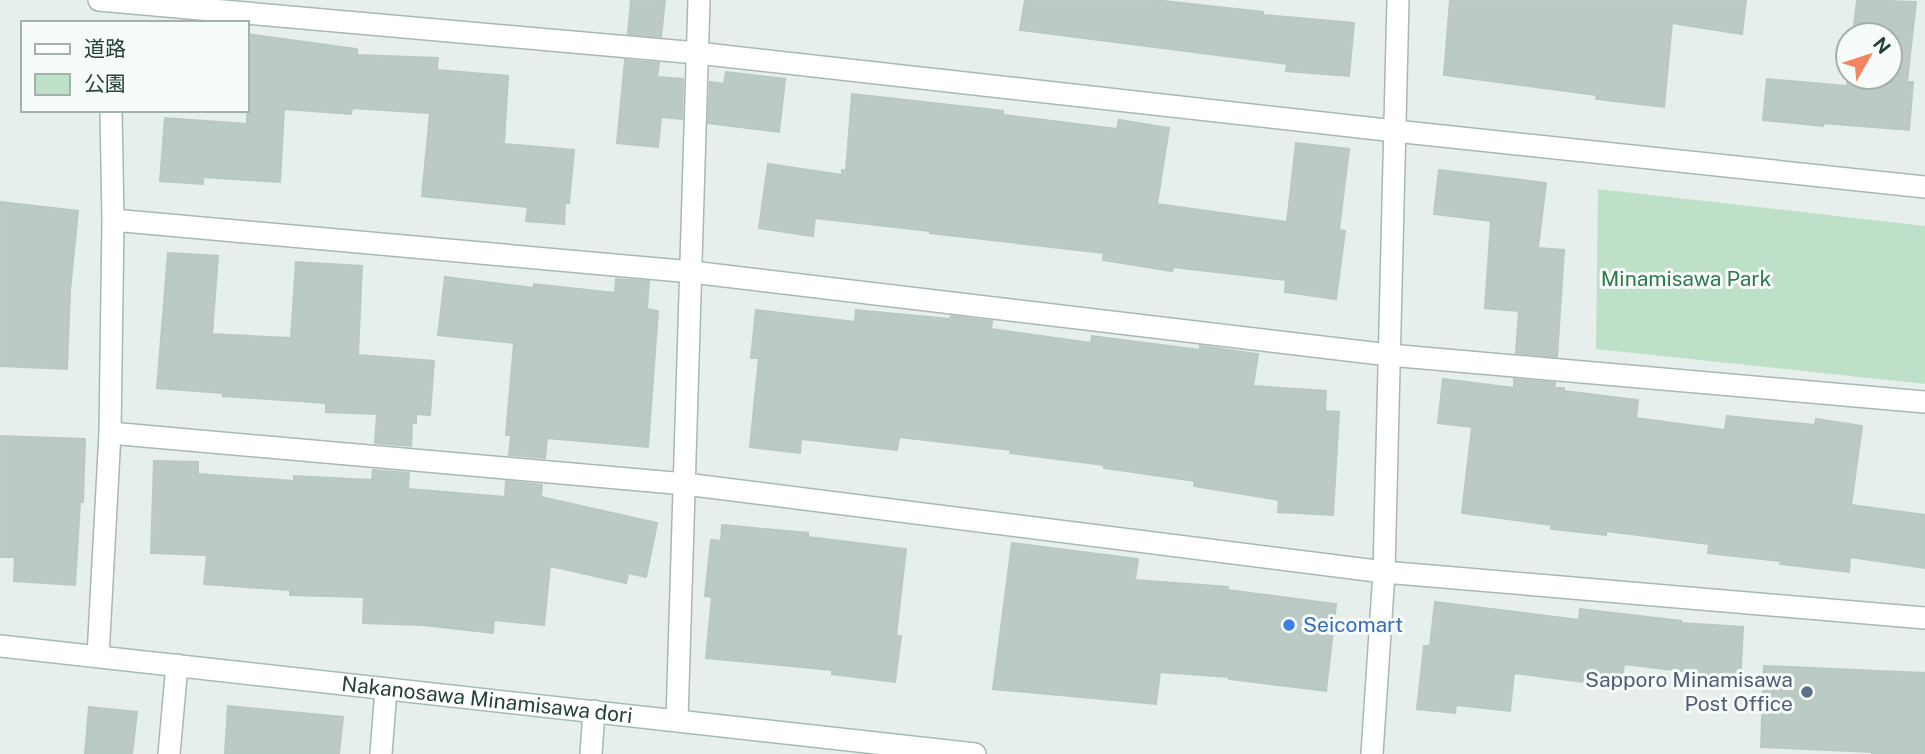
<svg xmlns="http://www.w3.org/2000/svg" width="1925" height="754" font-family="'Public Sans','Noto Sans JP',sans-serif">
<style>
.green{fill:#bfe0c8}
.building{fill:#bbcac4;stroke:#b8c9c2;stroke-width:2}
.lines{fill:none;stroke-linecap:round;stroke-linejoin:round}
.street-casing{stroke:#a8b8b2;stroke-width:24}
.secondary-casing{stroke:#a4bbb3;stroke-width:24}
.street{stroke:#fff;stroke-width:21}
.secondary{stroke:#fff;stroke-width:21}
.shop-dot{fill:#3f7fe0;stroke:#f7fbf9;stroke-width:2.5}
.service-dot{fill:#5c6f8a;stroke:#f7fbf9;stroke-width:2.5}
.labels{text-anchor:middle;stroke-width:6;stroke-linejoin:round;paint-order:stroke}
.park-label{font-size:21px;fill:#2d7a4b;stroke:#f7fbf9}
.shop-label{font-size:21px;fill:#366cbe;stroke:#f7fbf9;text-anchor:start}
.service-label{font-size:21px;fill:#4e5e75;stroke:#f7fbf9;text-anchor:end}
.street-label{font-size:21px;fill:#24423a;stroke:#f7fbf9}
</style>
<rect width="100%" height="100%" fill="#e6efeb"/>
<path class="green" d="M 1598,189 L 1925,226 L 1925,384 L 1596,349 Z"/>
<path class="building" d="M 631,0 L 665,0 L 661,37 L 628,34 Z
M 1025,0 L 1154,0 L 1263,12 L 1263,15 L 1354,23 L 1349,76 L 1286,71 L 1287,64 L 1020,30 Z
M 1450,0 L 1746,0 L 1742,34 L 1672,23 L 1664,107 L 1596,99 L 1597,95 L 1444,75 Z
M 1857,0 L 1916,2 L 1907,82 L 1913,82 L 1909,130 L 1823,123 L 1823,126 L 1763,120 L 1767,79 L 1847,86 L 1848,77 L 1890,77 L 1890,35 L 1853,35 Z
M 247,34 L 357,49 L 357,55 L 438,58 L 437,70 L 508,76 L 504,144 L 574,150 L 569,203 L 565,203 L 564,224 L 526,221 L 528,207 L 422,196 L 430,113 L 352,108 L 351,114 L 284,109 L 280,182 L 203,177 L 203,184 L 160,181 L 165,118 L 247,124 Z
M 625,60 L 659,63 L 657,77 L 683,79 L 682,119 L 661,117 L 658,147 L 617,143 Z
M 726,72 L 785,79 L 779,132 L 708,123 L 710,82 L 724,84 Z
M 852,94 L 1003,111 L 1003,115 L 1117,129 L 1119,120 L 1169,128 L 1157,204 L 1287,222 L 1296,143 L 1349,149 L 1339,230 L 1345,231 L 1336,299 L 1285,292 L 1286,280 L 1173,267 L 1172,271 L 1103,260 L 1104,253 L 930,233 L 930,231 L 815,218 L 813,236 L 759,228 L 768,164 L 842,175 L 842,170 L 846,171 Z
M 1439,170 L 1546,183 L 1538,248 L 1564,250 L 1557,357 L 1516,353 L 1519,311 L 1485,308 L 1491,221 L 1434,214 Z
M 0,202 L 78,211 L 70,291 L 67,369 L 0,366 Z
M 168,253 L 218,256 L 212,334 L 291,338 L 296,262 L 362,266 L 358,355 L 434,361 L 430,415 L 416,414 L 416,423 L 412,423 L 411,446 L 375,443 L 377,414 L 326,412 L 326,403 L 223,396 L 223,393 L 157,388 Z
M 445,277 L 534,288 L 534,284 L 615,293 L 616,279 L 649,281 L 647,309 L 658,311 L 648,447 L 547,438 L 545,458 L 509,455 L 511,435 L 506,435 L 514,343 L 438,335 Z
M 756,310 L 855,322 L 856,310 L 950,319 L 951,316 L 992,321 L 991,329 L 1091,343 L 1092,336 L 1200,350 L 1200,346 L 1258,354 L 1253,386 L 1326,391 L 1325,411 L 1339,412 L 1333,515 L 1278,512 L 1279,500 L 1194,486 L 1195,481 L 1104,468 L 1104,465 L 1010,453 L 1011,450 L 899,437 L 897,450 L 801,439 L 800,453 L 750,447 L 759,358 L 751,358 Z
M 1443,379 L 1514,388 L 1514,379 L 1555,383 L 1554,388 L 1564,388 L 1564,391 L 1638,400 L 1636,418 L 1725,430 L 1727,416 L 1815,425 L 1816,419 L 1862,426 L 1851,505 L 1925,515 L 1925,568 L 1850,557 L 1849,572 L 1780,564 L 1781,561 L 1708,553 L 1709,544 L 1606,531 L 1606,535 L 1551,529 L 1552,525 L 1462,513 L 1472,427 L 1438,423 Z
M 0,436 L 85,439 L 83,502 L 80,502 L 75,585 L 14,581 L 15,557 L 0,557 Z
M 154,461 L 198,462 L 198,474 L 294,481 L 294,476 L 372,480 L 373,470 L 409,473 L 408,489 L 505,497 L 506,481 L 542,485 L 541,497 L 657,523 L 646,577 L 628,573 L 626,583 L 550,566 L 544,625 L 494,620 L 493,633 L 423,625 L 363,623 L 364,597 L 290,595 L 290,590 L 204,584 L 207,555 L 151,553 Z
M 722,525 L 808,533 L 808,537 L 906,549 L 896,636 L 901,636 L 895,682 L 832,674 L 832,670 L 706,658 L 712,597 L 705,596 L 711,540 L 721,541 Z
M 1012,543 L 1138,559 L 1135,580 L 1228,587 L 1227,590 L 1336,604 L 1326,691 L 1229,679 L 1230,677 L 1160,672 L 1156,704 L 993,689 Z
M 1435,602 L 1579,620 L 1580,609 L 1681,621 L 1681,623 L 1743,627 L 1740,683 L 1698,680 L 1698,673 L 1624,664 L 1621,687 L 1514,673 L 1510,711 L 1456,705 L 1455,713 L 1417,709 L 1424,646 L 1430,646 Z
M 1764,666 L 1925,673 L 1925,754 L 1872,754 L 1872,752 L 1761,747 Z
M 228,706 L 343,717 L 339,754 L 225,754 Z
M 89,707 L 137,712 L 132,754 L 85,754 Z"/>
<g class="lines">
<defs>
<path id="street" d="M 99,0 L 697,53 L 1395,131 L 1925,187
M 113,220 L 692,272 L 1389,355 L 1925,402
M 110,433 L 685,484 L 1384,572 L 1925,618
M 98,656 L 110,433 L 113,220 L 111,110
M 677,720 L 699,0
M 169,754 L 177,665
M 381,754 L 386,689
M 591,754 L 594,711
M 1372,754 L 1384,572 L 1398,0"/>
<g id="secondary">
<path id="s1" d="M 0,646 L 975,754"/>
</g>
</defs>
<use href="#street" class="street-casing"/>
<use href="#secondary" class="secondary-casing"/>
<use href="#street" class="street"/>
<use href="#secondary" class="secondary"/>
</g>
<circle class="shop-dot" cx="1289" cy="625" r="7"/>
<circle class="service-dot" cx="1807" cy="692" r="7"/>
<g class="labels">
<g class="park-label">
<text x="1686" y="286">Minamisawa Park</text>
</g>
<g class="shop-label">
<text x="1303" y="632">Seicomart</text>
</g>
<g class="service-label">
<text x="1793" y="687">Sapporo Minamisawa<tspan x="1793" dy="24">Post Office</tspan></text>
</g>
<g class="street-label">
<text dy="7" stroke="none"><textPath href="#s1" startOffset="490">Nakanosawa Minamisawa dori</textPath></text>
</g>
</g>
<rect x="21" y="21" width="228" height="91" fill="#f7fbf9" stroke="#a3b1ad" stroke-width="2"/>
<rect x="35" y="44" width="35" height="10" fill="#ffffff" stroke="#a3b1ad" stroke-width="2"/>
<text x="84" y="56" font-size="21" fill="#24423a">道路</text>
<rect x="35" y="74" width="35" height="21" fill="#bfe0c8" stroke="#a3b1ad" stroke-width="2"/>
<text x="84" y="91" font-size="21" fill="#24423a">公園</text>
<g transform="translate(1869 56) rotate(51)"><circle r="33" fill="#f7fbf9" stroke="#a3b1ad" stroke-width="2"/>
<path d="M0-5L12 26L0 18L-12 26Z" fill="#f4845f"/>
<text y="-10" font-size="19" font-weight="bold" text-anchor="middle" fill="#24423a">N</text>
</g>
</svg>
